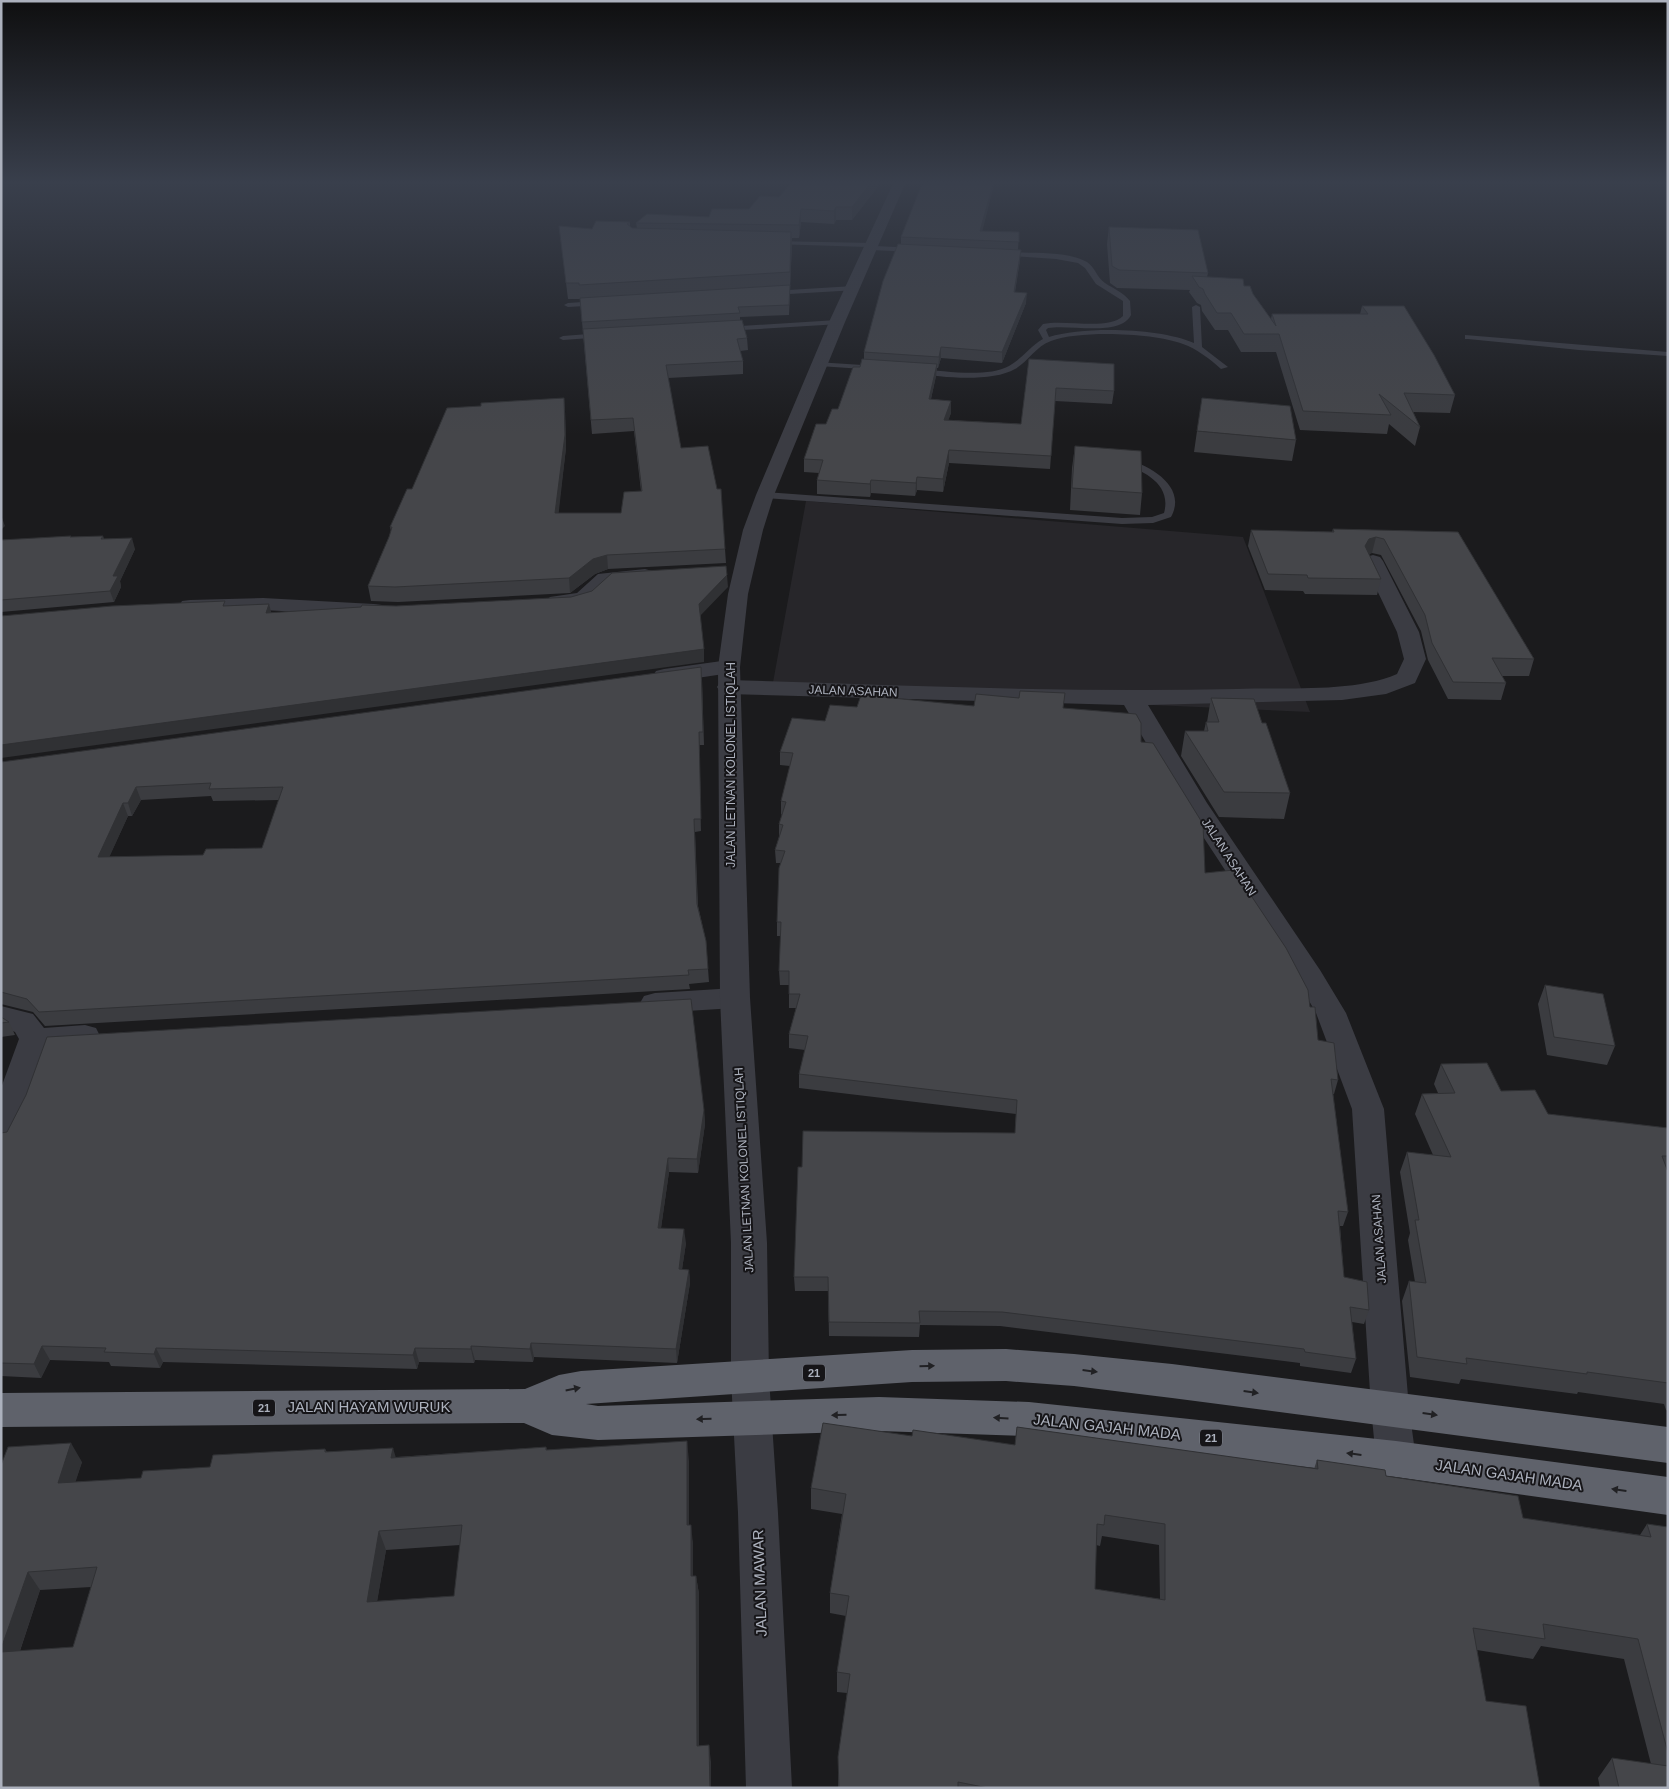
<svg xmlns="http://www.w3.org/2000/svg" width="1669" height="1789" font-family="Arial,sans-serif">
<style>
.built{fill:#27262a}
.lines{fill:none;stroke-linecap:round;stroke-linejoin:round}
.service{fill:#3b3c43;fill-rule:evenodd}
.minor{fill:#3b3c43;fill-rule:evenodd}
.tertiary{fill:#3b3c43;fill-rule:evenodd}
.trunk{fill:#5f626b;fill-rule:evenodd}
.wall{fill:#3b3c40;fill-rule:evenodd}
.shaded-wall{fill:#303134}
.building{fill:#45464a;stroke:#303134;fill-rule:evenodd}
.oneway{fill:#212124}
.labels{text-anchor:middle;stroke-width:4;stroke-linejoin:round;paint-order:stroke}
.shield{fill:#161518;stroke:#7f828c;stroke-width:1}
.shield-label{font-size:11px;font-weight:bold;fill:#acb1bd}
.street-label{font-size:12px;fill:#acb1bd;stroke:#161518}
.near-street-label{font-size:15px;fill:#acb1bd;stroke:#161518}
</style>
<rect width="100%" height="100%" fill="#1b1b1d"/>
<path class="built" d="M 806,501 L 1243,537 L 1310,712 L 772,688 Z"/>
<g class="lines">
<path class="service" d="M 772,241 L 872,243 L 875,246 L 915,248 L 918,250 L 915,252 L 871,250 L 868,247 L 774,244 L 772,243 Z
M 1002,252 C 1026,254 1066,250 1087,262 C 1095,267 1097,278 1105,283 C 1114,289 1123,292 1130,301 L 1131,315 C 1120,337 1070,324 1048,328 L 1046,330 L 1049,337 C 1085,326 1160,328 1194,343 L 1192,307 L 1196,305 L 1200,307 L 1202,347 L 1228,367 L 1221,369 C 1210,359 1197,349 1183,344 C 1153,333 1081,330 1051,341 C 1036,346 1028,362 1015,369 C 993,382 942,378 917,373 L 916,371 L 920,369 C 944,371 987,378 1009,366 C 1022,359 1030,346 1043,339 L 1038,330 L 1043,324 C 1066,319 1107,331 1123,316 L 1123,301 L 1096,284 L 1085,268 L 1078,263 L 1056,259 L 1000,255 L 1000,253 Z
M 854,286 L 857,286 L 857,290 L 772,295 L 768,293 L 772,291 Z
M 598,301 L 602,303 L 601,305 L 568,307 L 564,305 L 568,303 Z
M 837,320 L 841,322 L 840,324 L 725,331 L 721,329 L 725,327 Z
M 601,333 L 604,333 L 604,337 L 563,340 L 559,338 L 563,336 Z
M 1465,335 L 1668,352 L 1668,356 L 1579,350 L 1468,339 L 1465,339 Z
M 816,362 L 878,366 L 882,368 L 878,370 L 819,366 L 816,366 Z
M 1124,458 C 1149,465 1188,486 1171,517 L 1153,523 L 1122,524 L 765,498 L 760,495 L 765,492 L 1122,518 L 1152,517 L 1164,513 C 1172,484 1144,471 1121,463 L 1119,461 Z"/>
<path class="minor" d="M 1373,555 L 1380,557 L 1383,561 L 1419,632 L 1426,659 L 1415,683 L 1386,694 L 1342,700 L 1148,705 L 1207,803 L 1320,970 L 1346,1013 L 1384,1109 L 1409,1408 L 1416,1459 L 1410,1472 L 1396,1477 L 1382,1472 L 1376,1459 L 1371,1408 L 1352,1109 L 1316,1013 L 1297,980 L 1181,803 L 1124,705 L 728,694 L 720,692 L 717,687 L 720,682 L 728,680 C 898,685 1067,693 1237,689 C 1286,687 1353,693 1397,674 L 1404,659 L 1397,632 L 1363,561 L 1366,557 Z
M 645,569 L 652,571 L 655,575 L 652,579 L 611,584 L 590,603 L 557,607 L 550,605 L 546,601 L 550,597 L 577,593 L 598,574 Z
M 263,598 L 374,604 L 382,605 L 385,610 L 382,615 L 374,616 L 263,610 L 190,612 L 182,611 L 179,606 L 182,601 L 190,600 Z
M 729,660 L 737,662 L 740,667 L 737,672 L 664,683 L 656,681 L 653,676 L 656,671 L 664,669 Z
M 735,988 L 746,991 L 750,998 L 746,1005 L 735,1008 L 655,1013 L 644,1010 L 640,1003 L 644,996 L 655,993 Z
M 1,1006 L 33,1014 L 44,1028 L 85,1025 L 96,1028 L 100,1036 L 96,1044 L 85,1047 L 46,1049 L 17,1135 L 13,1144 L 1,1147 L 1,1088 L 19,1039 L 15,1032 L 1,1026 Z"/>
<path class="tertiary" d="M 893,184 L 905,184 L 845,322 L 774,495 L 763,530 L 748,594 L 740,667 L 750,998 L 767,1243 L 769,1378 L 778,1513 L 792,1788 L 746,1788 L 738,1513 L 731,1378 L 731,1243 L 720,998 L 718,667 L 728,594 L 743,530 L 756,495 L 829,322 Z"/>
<path class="trunk" d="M 1006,1349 L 1074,1354 L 1172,1364 L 1668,1427 L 1668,1463 L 1172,1398 L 1074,1386 L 1006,1381 L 912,1382 L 586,1404 L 598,1406 L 879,1397 L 1029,1402 L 1396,1441 L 1668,1477 L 1668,1515 L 1396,1477 L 1029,1436 L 879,1431 L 598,1440 L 552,1435 L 524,1423 L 1,1427 L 1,1393 L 525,1389 L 559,1375 L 581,1371 L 912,1350 Z"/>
</g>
<path class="wall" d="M 880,184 L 852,220 L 836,220 L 834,224 L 801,222 L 799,238 L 792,238 L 789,315 L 740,317 L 740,320 L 747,338 L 748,350 L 740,351 L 743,361 L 743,374 L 668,378 L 681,448 L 725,549 L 726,563 L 608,569 L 595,574 L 570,593 L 398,602 L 371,601 L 368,586 L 389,537 L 391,531 L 390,527 L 412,489 L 565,411 L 566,448 L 558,513 L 621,513 L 641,491 L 634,431 L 592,434 L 580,299 L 568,299 L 559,226 L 592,229 L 630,222 L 630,227 L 632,228 L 637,228 L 636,223 L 709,217 L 749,209 L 779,197 Z
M 994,184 L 982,231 L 1019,232 L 1018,250 L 1020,260 L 1015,292 L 1026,303 L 1002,363 L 941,358 L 938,368 L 937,368 L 936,376 L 931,399 L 951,401 L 951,413 L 948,420 L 1021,424 L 1029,359 L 1114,391 L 1112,404 L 1055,401 L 1050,469 L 949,463 L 943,492 L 917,490 L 915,496 L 871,493 L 870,497 L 817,494 L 817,480 L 819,473 L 804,472 L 804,459 L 826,424 L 838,409 L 864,359 L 864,352 L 901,244 L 901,237 Z
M 1109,227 L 1208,273 L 1207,277 L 1244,286 L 1253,294 L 1271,319 L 1272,314 L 1360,314 L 1362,306 L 1455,395 L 1450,413 L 1413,412 L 1420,427 L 1415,446 L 1389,424 L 1387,434 L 1300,430 L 1276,352 L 1241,352 L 1228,330 L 1215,330 L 1202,311 L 1201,305 L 1197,303 L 1189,292 L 1190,290 L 1117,288 L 1110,283 L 1107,244 Z
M 1197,431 L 1296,440 L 1292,461 L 1194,452 Z
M 1075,446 L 1142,493 L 1140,515 L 1070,510 L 1072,468 Z
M 1333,529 L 1458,532 L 1534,659 L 1529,676 L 1502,676 L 1506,683 L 1501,700 L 1448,699 L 1428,660 L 1421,631 L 1381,555 L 1372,553 L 1369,554 L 1381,579 L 1377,595 L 1305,594 L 1303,591 L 1265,590 L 1248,546 L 1251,530 L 1332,532 Z
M 103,536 L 104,539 L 135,549 L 120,581 L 121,587 L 114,602 L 1,612 L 1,540 Z
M 702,679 L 704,745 L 699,745 L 701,831 L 695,832 L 698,906 L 706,941 L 709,982 L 689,984 L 690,989 L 45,1026 L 33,1012 L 1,1004 L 1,762 ZM 211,796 L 213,801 L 279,800 L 262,848 L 203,855 L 109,857 L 128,816 L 132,816 L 141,800 Z
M 1211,698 L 1262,723 L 1290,793 L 1284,819 L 1219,817 L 1181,756 L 1185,731 L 1204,731 L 1206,722 L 1207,722 Z
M 974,706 L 1063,708 L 1141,742 L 1205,873 L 1310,1007 L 1318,1040 L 1338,1080 L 1334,1094 L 1333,1094 L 1348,1212 L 1343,1226 L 1340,1226 L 1344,1277 L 1369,1310 L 1364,1324 L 1352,1322 L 1356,1359 L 1351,1373 L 1300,1366 L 1300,1363 L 1000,1326 L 920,1325 L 919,1337 L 829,1336 L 828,1291 L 795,1291 L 794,1277 L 802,1167 L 1015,1133 L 1016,1114 L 799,1088 L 799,1074 L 805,1050 L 789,1048 L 789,1034 L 796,1008 L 789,1008 L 789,985 L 780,985 L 779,971 L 781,936 L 777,936 L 777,922 L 780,863 L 776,863 L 775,850 L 779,837 L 779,824 L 782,815 L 781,814 L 781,801 L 790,766 L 780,765 L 780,752 L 825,721 L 857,707 Z
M 1545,985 L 1615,1046 L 1607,1065 L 1547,1055 L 1538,1004 Z
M 1,1017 L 9,1022 L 15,1035 L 1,1037 Z
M 1441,1064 L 1501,1091 L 1548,1114 L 1668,1128 L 1668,1411 L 1666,1410 L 1664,1404 L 1578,1392 L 1577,1394 L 1461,1379 L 1459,1384 L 1410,1377 L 1402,1301 L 1409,1281 L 1415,1282 L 1408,1240 L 1410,1233 L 1400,1172 L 1407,1152 L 1433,1155 L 1415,1114 L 1422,1094 L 1438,1093 L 1434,1084 Z
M 704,1110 L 705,1124 L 698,1173 L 669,1172 L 661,1228 L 686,1243 L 682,1269 L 689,1270 L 690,1283 L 677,1363 L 534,1357 L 533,1362 L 475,1360 L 474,1363 L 419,1362 L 417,1369 L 163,1362 L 160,1368 L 111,1366 L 109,1362 L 50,1360 L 41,1378 L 1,1376 L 1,1133 Z
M 1017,1427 L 1314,1469 L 1317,1460 L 1386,1476 L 1523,1518 L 1640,1535 L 1647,1524 L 1668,1527 L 1668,1788 L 1600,1788 L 1598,1778 L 1612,1758 L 1651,1764 L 1624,1659 L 1541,1646 L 1533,1659 L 1477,1650 L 1486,1701 L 1540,1788 L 838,1788 L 838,1757 L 847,1693 L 837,1692 L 837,1672 L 846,1616 L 830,1613 L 830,1593 L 842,1514 L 811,1509 L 811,1488 L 912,1436 L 1015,1445 ZM 1102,1536 L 1159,1545 L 1160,1599 L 1095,1589 L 1096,1545 L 1100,1546 Z
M 546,1447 L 547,1450 L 689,1461 L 689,1525 L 693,1544 L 693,1576 L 696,1576 L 699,1594 L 699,1746 L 711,1762 L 1,1788 L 1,1465 L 82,1462 L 75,1482 L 141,1478 L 325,1449 L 327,1452 L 396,1457 ZM 460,1545 L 454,1596 L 377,1601 L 386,1550 ZM 91,1587 L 73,1647 L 20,1651 L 40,1590 Z"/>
<path class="shaded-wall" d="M 870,184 L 880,184 L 852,220 L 852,207 Z
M 993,184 L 994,184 L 980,240 L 980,231 Z
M 836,207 L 836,220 L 834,224 L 834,211 Z
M 801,209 L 801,222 L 799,238 L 799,225 Z
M 791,232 L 792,247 L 790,288 L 790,272 Z
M 1021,250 L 1020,260 L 1013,302 L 1014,292 Z
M 1027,293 L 1026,303 L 1002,363 L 1002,352 Z
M 941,347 L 941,358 L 938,368 L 939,357 Z
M 937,364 L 936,376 L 928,412 L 929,399 Z
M 564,398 L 565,411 L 566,448 L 557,528 L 555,513 Z
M 951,401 L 951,413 L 944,433 L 944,420 Z
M 949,450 L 949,463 L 943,492 L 943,479 Z
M 917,477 L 917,490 L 915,496 L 916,483 Z
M 871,480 L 871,493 L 870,497 L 870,484 Z
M 1,515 L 5,526 L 1,530 Z
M 1376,537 L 1372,553 L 1365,555 L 1365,546 L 1369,539 Z
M 132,538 L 135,549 L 120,581 L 121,587 L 114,602 L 110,591 L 113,576 Z
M 607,555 L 608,569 L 595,574 L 570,593 L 569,578 L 593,559 Z
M 727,575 L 728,587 L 700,616 L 699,604 Z
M 269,604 L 272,615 L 266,613 Z
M 704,649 L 704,662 L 1,758 L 1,745 Z
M 699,732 L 699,745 L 701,831 L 701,819 Z
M 136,787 L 141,800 L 132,816 L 128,803 Z
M 123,803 L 128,816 L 103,871 L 98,857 Z
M 704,1110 L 705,1124 L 698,1173 L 697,1159 Z
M 668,1158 L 669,1172 L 659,1242 L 658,1228 Z
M 684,1229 L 686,1243 L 680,1283 L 679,1269 Z
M 689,1270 L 690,1283 L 677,1363 L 676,1349 Z
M 531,1343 L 534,1357 L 533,1362 L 530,1349 Z
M 42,1346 L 50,1360 L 41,1378 L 34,1364 Z
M 471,1346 L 475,1360 L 474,1363 L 471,1349 Z
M 156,1348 L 163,1362 L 160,1368 L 154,1354 Z
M 415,1348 L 419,1362 L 417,1369 L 413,1355 Z
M 687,1441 L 689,1461 L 689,1544 L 687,1525 Z
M 71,1443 L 82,1462 L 69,1502 L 58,1483 Z
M 393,1448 L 399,1468 L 391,1458 Z
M 691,1525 L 693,1544 L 693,1595 L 691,1576 Z
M 379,1531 L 386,1550 L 374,1620 L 367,1602 Z
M 28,1572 L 40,1590 L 13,1671 L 1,1654 L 1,1649 Z
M 696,1576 L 699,1594 L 699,1763 L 697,1746 Z
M 709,1745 L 711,1762 L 711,1788 L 710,1788 Z"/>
<path class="building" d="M 790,184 L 870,184 L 852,207 L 836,207 L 834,211 L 801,209 L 799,225 L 636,223 L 647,214 L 709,217 L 712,209 L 749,209 L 760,196 L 779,197 Z
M 922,184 L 993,184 L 980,231 L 1019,232 L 1019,242 L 901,237 Z
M 596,221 L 630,222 L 627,224 L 632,228 L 791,232 L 790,272 L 579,285 L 579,283 L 566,283 L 559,226 L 592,229 Z
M 1109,227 L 1198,230 L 1208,273 L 1119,270 L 1112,266 Z
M 898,244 L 1021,250 L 1014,292 L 1027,293 L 1002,352 L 941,347 L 939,357 L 864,352 L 883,281 Z
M 1192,276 L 1243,279 L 1244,286 L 1250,286 L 1253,294 L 1276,326 L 1272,314 L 1368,314 L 1362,306 L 1404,306 L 1434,355 L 1455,395 L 1404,393 L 1420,427 L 1379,394 L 1391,415 L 1303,411 L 1279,334 L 1244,334 L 1231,313 L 1217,313 L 1205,294 L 1203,289 L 1199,287 Z
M 790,285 L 789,305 L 738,307 L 740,313 L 582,322 L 580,298 Z
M 742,320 L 747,338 L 737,339 L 743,361 L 666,365 L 681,448 L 708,446 L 717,489 L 721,489 L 725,549 L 607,555 L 593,559 L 569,578 L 395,587 L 368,586 L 389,537 L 392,527 L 390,527 L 407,489 L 412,489 L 447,408 L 481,406 L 481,403 L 564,398 L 565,435 L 555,513 L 621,513 L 624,492 L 642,491 L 633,418 L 591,420 L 583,329 Z
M 862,359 L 937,364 L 929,399 L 951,401 L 944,420 L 1021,424 L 1029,359 L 1114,364 L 1114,391 L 1056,388 L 1051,456 L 949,450 L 943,479 L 917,477 L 916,483 L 871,480 L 870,484 L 817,480 L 823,460 L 804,459 L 816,424 L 826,424 L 832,409 L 838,409 L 853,367 L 860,367 Z
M 1202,398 L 1290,406 L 1296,440 L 1197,431 Z
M 1075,446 L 1141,451 L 1142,493 L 1072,488 Z
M 1333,529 L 1458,532 L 1534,659 L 1492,658 L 1506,683 L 1453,682 L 1432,643 L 1425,615 L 1384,539 L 1376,537 L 1369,539 L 1365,546 L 1381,579 L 1308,578 L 1307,575 L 1268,574 L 1251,530 L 1334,532 Z
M 71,536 L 70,537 L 103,536 L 101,539 L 132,538 L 113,576 L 118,576 L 110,591 L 1,600 L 1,540 Z
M 726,566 L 727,575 L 699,604 L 704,649 L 1,745 L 1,616 L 112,606 L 225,601 L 223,606 L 269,604 L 266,613 L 361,607 L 362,605 L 396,606 L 571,597 L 592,591 L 612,573 Z
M 701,667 L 703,732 L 699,732 L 701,819 L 694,819 L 697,904 L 706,941 L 708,969 L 688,970 L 689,975 L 39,1012 L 27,999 L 1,992 L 1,762 ZM 211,783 L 209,789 L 283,787 L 262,848 L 206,849 L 203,855 L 98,857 L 123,803 L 128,803 L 136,787 Z
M 1020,691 L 1065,693 L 1063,708 L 1136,714 L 1141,723 L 1141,742 L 1153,743 L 1203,824 L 1205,873 L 1234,870 L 1286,948 L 1308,990 L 1310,1007 L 1315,1007 L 1318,1040 L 1334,1043 L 1338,1080 L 1331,1079 L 1348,1212 L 1338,1211 L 1344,1277 L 1367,1282 L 1369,1310 L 1350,1307 L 1356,1359 L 1305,1352 L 1304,1349 L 1002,1312 L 919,1311 L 920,1323 L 829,1322 L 828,1277 L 794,1277 L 798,1167 L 802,1167 L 803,1131 L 1015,1133 L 1017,1100 L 799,1074 L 808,1036 L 789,1034 L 800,994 L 789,994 L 789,971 L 779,971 L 781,922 L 777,922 L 779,868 L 785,851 L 775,850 L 783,825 L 779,824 L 786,802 L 781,801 L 793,753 L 780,752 L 792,718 L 825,721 L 830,705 L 857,707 L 861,695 L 974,706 L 976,694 L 1019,698 Z
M 1211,698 L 1254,699 L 1262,723 L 1266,723 L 1290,793 L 1224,792 L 1185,731 L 1208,731 L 1206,722 L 1219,722 Z
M 1545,985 L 1603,994 L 1615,1046 L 1554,1037 Z
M 691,999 L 704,1110 L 697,1159 L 668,1158 L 658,1228 L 684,1229 L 679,1269 L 689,1270 L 676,1349 L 531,1343 L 530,1349 L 471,1346 L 471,1349 L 415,1348 L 413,1355 L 156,1348 L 154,1354 L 104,1352 L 106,1348 L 42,1346 L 34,1364 L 1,1363 L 1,1133 L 7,1132 L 26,1095 L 47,1037 Z
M 1,1017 L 9,1022 L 1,1023 Z
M 1487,1063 L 1501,1091 L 1535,1090 L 1548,1114 L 1668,1128 L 1668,1156 L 1662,1156 L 1668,1172 L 1668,1383 L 1587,1372 L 1587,1374 L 1466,1358 L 1467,1364 L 1417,1357 L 1409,1281 L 1426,1283 L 1415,1220 L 1419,1220 L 1407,1152 L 1451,1157 L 1422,1094 L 1455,1093 L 1441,1064 Z
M 823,1423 L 912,1436 L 913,1430 L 1015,1445 L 1017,1427 L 1318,1469 L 1317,1460 L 1385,1470 L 1386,1476 L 1518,1496 L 1523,1518 L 1651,1537 L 1647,1524 L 1668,1527 L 1668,1753 L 1638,1639 L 1543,1624 L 1545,1639 L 1473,1628 L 1486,1701 L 1526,1706 L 1540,1788 L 988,1788 L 958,1782 L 958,1788 L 839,1788 L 838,1757 L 850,1674 L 837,1672 L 849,1596 L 830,1593 L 846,1494 L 811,1488 ZM 1105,1515 L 1165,1524 L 1165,1600 L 1095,1589 L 1097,1524 L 1104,1525 Z
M 687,1441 L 687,1525 L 691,1525 L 691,1576 L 696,1576 L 697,1746 L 709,1745 L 710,1788 L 1,1788 L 1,1652 L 73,1647 L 97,1567 L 28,1572 L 1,1649 L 1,1465 L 8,1447 L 71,1443 L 58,1483 L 141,1478 L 143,1471 L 210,1467 L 213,1455 L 325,1449 L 325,1452 L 393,1448 L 391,1458 L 546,1447 L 546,1450 ZM 462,1525 L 454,1596 L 367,1602 L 379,1531 Z
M 1612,1758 L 1668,1766 L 1668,1788 L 1619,1788 Z"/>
<defs><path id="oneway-solid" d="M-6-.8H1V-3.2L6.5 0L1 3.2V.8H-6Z" transform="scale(1.25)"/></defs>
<g class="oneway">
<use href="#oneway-solid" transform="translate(927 1366) rotate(-1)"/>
<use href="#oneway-solid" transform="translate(1090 1371) rotate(7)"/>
<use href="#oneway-solid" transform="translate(573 1389) rotate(-11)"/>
<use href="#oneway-solid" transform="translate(1251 1392) rotate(8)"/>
<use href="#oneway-solid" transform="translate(1430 1414) rotate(8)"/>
<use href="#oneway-solid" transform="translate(839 1415) rotate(179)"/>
<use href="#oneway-solid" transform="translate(1001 1418) rotate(-177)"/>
<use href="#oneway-solid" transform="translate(704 1419) rotate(178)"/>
<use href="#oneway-solid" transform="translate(1354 1454) rotate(-173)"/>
<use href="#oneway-solid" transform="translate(1619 1490) rotate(-172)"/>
</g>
<linearGradient id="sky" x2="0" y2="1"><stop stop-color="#0f0f10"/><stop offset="0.42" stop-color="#393f4c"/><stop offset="1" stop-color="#393f4c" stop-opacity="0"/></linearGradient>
<rect width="1669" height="435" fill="url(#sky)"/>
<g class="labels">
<g class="shield">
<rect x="803" y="1364.5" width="22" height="17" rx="4"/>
<rect x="253" y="1399.5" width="22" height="17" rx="4"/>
<rect x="1200" y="1429.5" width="22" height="17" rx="4"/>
</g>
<g class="shield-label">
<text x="814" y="1377">21</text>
<text x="264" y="1412">21</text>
<text x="1211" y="1442">21</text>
</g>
<g class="street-label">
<text transform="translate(853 691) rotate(2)" y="4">JALAN ASAHAN</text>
<text transform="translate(731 765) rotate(-90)" y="4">JALAN LETNAN KOLONEL ISTIQLAH</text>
<text transform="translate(1229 857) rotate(57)" y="4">JALAN ASAHAN</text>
<text transform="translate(744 1170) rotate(-93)" y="4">JALAN LETNAN KOLONEL ISTIQLAH</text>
<text transform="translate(1379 1239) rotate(-94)" y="4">JALAN ASAHAN</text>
</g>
<g class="near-street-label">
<text x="369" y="1412">JALAN HAYAM WURUK</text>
<text transform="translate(1107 1427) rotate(6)" y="5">JALAN GAJAH MADA</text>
<text transform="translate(1509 1475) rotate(8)" y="5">JALAN GAJAH MADA</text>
<text transform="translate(760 1583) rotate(-92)" y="5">JALAN MAWAR</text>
</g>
</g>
<rect width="1669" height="1789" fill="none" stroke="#acb1bd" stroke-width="5"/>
</svg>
